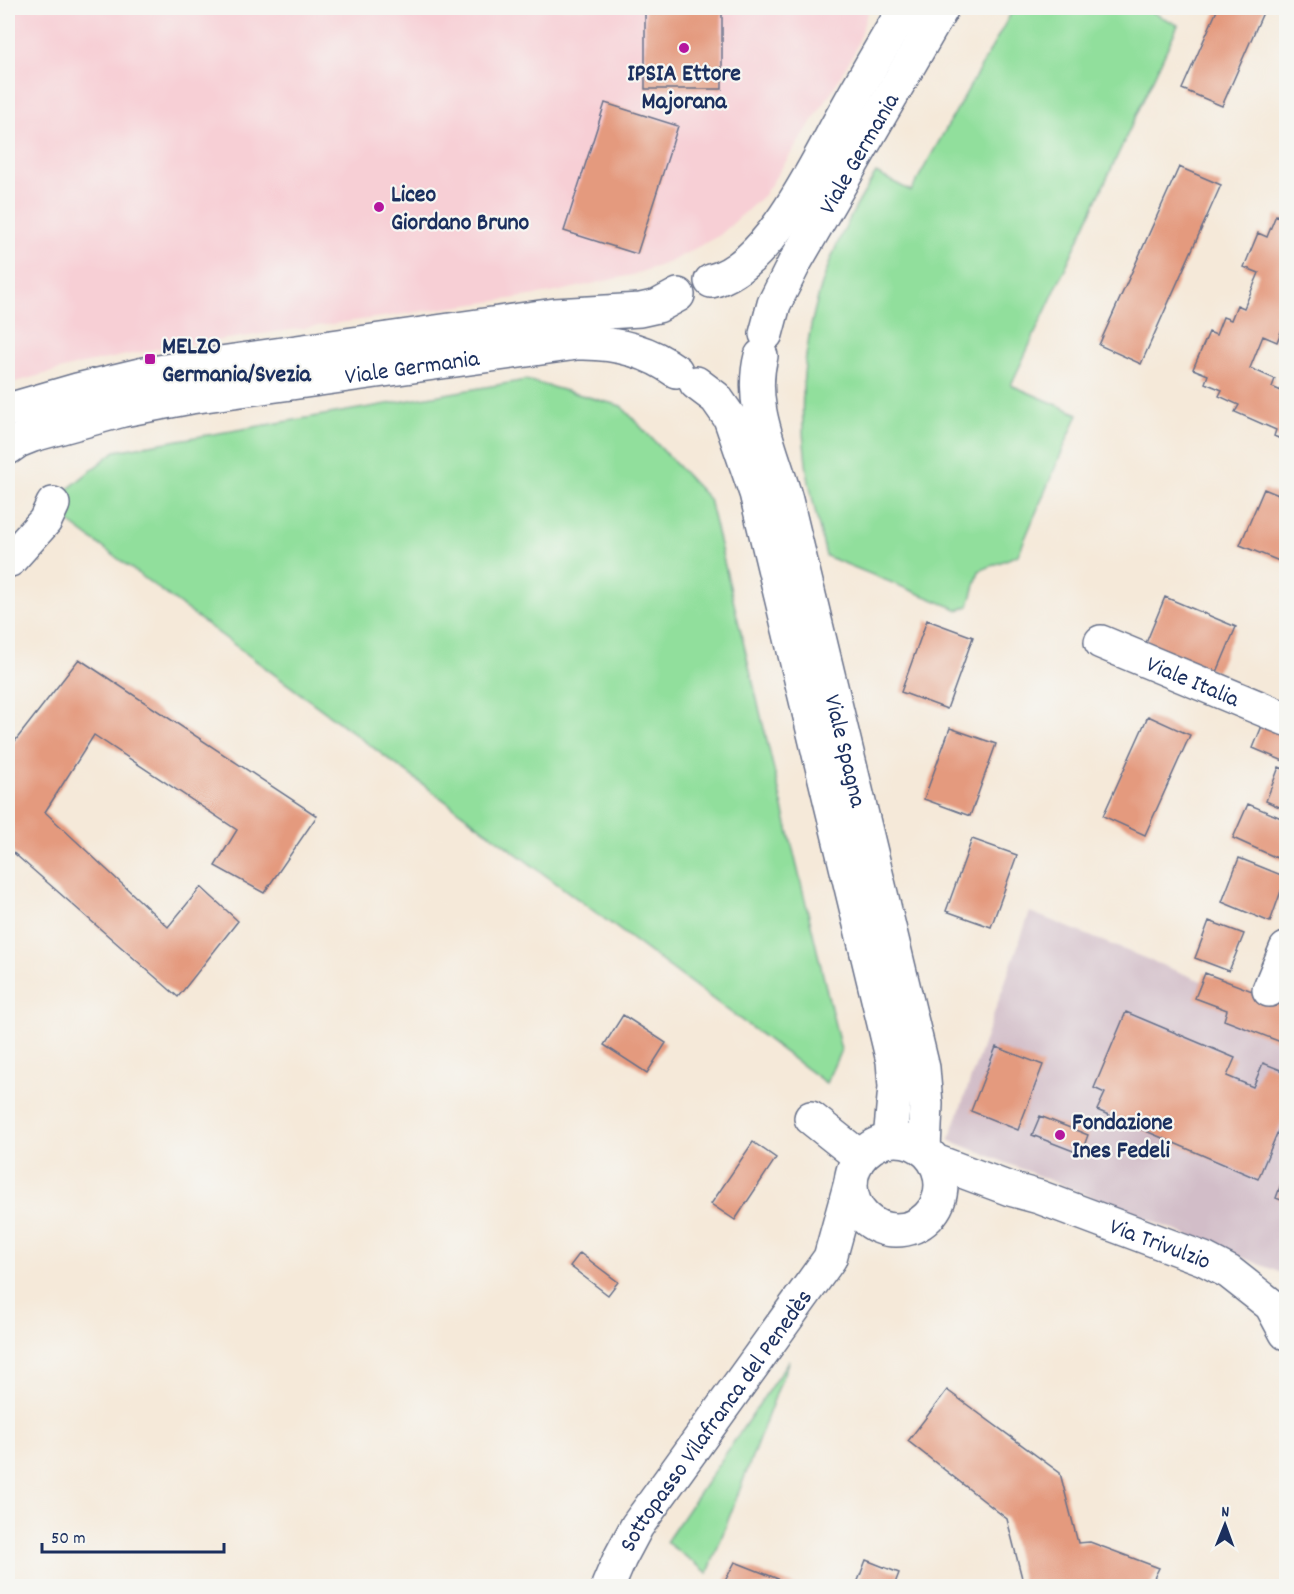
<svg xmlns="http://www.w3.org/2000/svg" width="1294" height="1594" font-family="Dekko,sans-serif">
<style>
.built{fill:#f7cfd5}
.industrial{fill:#d2bdc8}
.green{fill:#91df9c;stroke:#56877d;stroke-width:1.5}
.building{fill:#e49a7e}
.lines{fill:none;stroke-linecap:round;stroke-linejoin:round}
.minor-casing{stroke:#677089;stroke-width:36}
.minor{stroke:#fff;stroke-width:33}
.poi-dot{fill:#b5179e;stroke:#f6f6f2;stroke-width:2}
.labels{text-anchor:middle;stroke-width:4.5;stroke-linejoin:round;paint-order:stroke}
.poi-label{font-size:24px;font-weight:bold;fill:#1b2f5e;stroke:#f6f6f2;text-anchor:start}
.street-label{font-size:24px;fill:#1b2f5e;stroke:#f6f6f2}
</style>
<rect width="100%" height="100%" fill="#f6f6f2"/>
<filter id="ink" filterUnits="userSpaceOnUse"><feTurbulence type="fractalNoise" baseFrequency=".0167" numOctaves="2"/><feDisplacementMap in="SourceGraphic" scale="12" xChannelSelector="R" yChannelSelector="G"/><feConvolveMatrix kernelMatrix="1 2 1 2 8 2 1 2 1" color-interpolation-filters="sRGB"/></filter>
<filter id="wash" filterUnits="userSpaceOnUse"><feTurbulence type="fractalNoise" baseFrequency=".008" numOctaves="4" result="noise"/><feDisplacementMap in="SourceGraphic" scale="24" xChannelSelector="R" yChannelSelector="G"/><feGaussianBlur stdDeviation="1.35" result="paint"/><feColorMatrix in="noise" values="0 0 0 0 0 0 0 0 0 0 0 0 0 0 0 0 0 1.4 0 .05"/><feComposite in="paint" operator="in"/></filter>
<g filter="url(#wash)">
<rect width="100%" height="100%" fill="#f5e9d9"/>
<path class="built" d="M 8,8 L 869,8 L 855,51 L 832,91 L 764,195 L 720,235 L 670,262 L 632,275 L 551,293 L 156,349 L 78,365 L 8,384 Z"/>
<path class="industrial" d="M 1030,912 L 1286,1015 L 1286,1275 L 949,1140 Z"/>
<path class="green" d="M 1014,8 L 1144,8 L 1178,25 L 1011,385 L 1078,414 L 1018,555 L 979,571 L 969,606 L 959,610 L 826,556 C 819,526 810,494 806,463 C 795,381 810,293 849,220 C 857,204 867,188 876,173 L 911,191 Z
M 526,380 L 621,406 L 709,499 L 841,1050 L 826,1083 L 47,506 L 115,451 Z
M 789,1360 L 708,1573 L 666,1542 Z"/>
<g id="blocks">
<path class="building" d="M 645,8 L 722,8 L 722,89 L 645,89 Z
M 1218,8 L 1265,8 L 1222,106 L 1182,89 Z
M 605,103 L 678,126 L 637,254 L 564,231 Z
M 1179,167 L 1221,185 L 1141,364 L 1099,345 Z
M 1276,215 L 1286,219 L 1286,319 L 1277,342 L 1263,336 L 1250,368 L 1275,379 L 1272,387 L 1286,393 L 1286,452 L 1282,449 L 1285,441 L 1274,436 L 1276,430 L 1235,412 L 1239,405 L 1219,396 L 1222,390 L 1205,383 L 1208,375 L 1193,369 L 1209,332 L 1216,335 L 1223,317 L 1231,320 L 1237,305 L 1244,308 L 1259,273 L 1244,267 L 1258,233 L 1267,237 Z
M 1264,489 L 1286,498 L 1286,558 L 1284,563 L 1240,545 Z
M 1165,597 L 1236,627 L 1217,672 L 1146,643 Z
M 927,620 L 973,637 L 947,709 L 901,692 Z
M 79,659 L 317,816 L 264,893 L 215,866 L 237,830 L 94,735 L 45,812 L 168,927 L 201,887 L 238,921 L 178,997 L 8,848 L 8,750 Z
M 1148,716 L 1190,735 L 1145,835 L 1103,816 Z
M 1264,721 L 1286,730 L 1286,762 L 1253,748 Z
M 950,728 L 996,744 L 970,816 L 924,799 Z
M 1279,767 L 1286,770 L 1286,810 L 1266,801 Z
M 1248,804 L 1286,820 L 1286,862 L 1233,838 Z
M 972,839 L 1017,855 L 991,927 L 946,911 Z
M 1239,858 L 1286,877 L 1270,922 L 1222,902 Z
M 1209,921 L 1244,934 L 1229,971 L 1195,958 Z
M 1205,973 L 1286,1004 L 1286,1044 L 1224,1020 L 1227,1010 L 1195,998 Z
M 1126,1012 L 1235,1058 L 1227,1076 L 1253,1087 L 1263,1063 L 1286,1072 L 1286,1112 L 1258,1179 L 1097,1110 L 1105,1093 L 1094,1088 Z
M 623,1015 L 666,1043 L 647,1073 L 604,1045 Z
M 996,1047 L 1043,1065 L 1018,1130 L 971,1111 Z
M 1040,1116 L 1088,1135 L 1081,1154 L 1032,1135 Z
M 753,1142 L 776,1158 L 735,1220 L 711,1204 Z
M 1286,1170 L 1286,1202 L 1276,1198 Z
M 580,1253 L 618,1282 L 608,1295 L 570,1266 Z
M 947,1390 L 1060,1473 L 1078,1543 L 1090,1542 L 1159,1568 L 1150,1586 L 1024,1586 L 1007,1519 L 908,1441 Z
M 866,1560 L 899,1573 L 894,1586 L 856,1586 Z
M 735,1562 L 796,1586 L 728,1586 L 724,1583 Z"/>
</g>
</g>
<g filter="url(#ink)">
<use href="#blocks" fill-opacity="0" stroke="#677089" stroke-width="1.5"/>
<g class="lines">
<defs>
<g id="minor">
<path d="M 711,281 C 769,267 815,165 843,115 C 863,79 884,43 905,8"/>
<path id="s1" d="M 766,334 L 774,304 L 795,262 L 942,8"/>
<path id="s2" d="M 761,356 C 748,406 773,452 786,500 L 923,1068 L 926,1104 L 924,1149"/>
<path d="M 696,383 L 716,398 L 730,418 L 756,493 L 893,1061 L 895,1087 L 890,1140"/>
<path d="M 8,410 L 77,390 L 144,374 L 555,315 L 640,310 L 658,306 L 678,295"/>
<path id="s3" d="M 8,448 L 18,441 L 33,435 L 123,410 L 191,397 L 577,343 C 613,342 646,349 676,371"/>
<path d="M 10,560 L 45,521 L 53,504"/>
<path id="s4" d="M 1101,642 L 1286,719"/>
<path d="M 1269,990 L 1286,949"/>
<path d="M 811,1118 L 860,1157"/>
<circle cx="896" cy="1185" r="45"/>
<path id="s5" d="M 935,1161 L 1010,1189 L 1039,1197 L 1204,1259 L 1229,1272 L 1271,1305 L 1286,1333"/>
<path id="s6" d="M 608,1586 L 620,1558 L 637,1526 L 830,1258 L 851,1182"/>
</g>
</defs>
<use href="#minor" class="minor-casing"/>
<use href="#minor" class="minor"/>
</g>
</g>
<g class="poi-dot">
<circle cx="684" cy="48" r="6"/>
<circle cx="379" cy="207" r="6"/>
<rect x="144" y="353" width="12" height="12" rx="3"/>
<circle cx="1060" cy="1135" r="6"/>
</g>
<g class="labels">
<g class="poi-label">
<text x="684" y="80" text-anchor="middle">IPSIA Ettore<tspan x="684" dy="28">Majorana</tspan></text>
<text x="391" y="201">Liceo<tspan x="391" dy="28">Giordano Bruno</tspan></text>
<text x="162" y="353">MELZO<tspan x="162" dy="28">Germania/Svezia</tspan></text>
<text x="1072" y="1129">Fondazione<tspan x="1072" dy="28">Ines Fedeli</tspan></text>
</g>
<g class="street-label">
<text dy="8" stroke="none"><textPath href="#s1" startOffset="204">Viale Germania</textPath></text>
<text dy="8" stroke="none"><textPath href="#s3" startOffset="414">Viale Germania</textPath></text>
<text dy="8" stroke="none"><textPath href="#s4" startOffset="100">Viale Italia</textPath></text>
<text dy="8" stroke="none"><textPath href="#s2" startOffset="406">Viale Spagna</textPath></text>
<text dy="8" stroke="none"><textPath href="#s5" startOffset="240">Via Trivulzio</textPath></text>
<text dy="8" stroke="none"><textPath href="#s6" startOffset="198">Sottopasso Vilafranca del Penedès</textPath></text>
</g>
</g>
<rect width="1294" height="1594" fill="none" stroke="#f6f6f2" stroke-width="30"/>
<g transform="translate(1225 1525) rotate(1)" stroke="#f6f6f2" stroke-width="4.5" paint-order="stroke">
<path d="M0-4.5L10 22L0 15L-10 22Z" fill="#1b2f5e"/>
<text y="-9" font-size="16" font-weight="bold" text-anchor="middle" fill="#1b2f5e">N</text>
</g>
<path d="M42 1543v9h182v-9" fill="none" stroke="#1b2f5e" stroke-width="3"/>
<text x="51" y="1543" font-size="18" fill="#1b2f5e" stroke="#f6f6f2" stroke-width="4.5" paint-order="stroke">50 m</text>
</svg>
